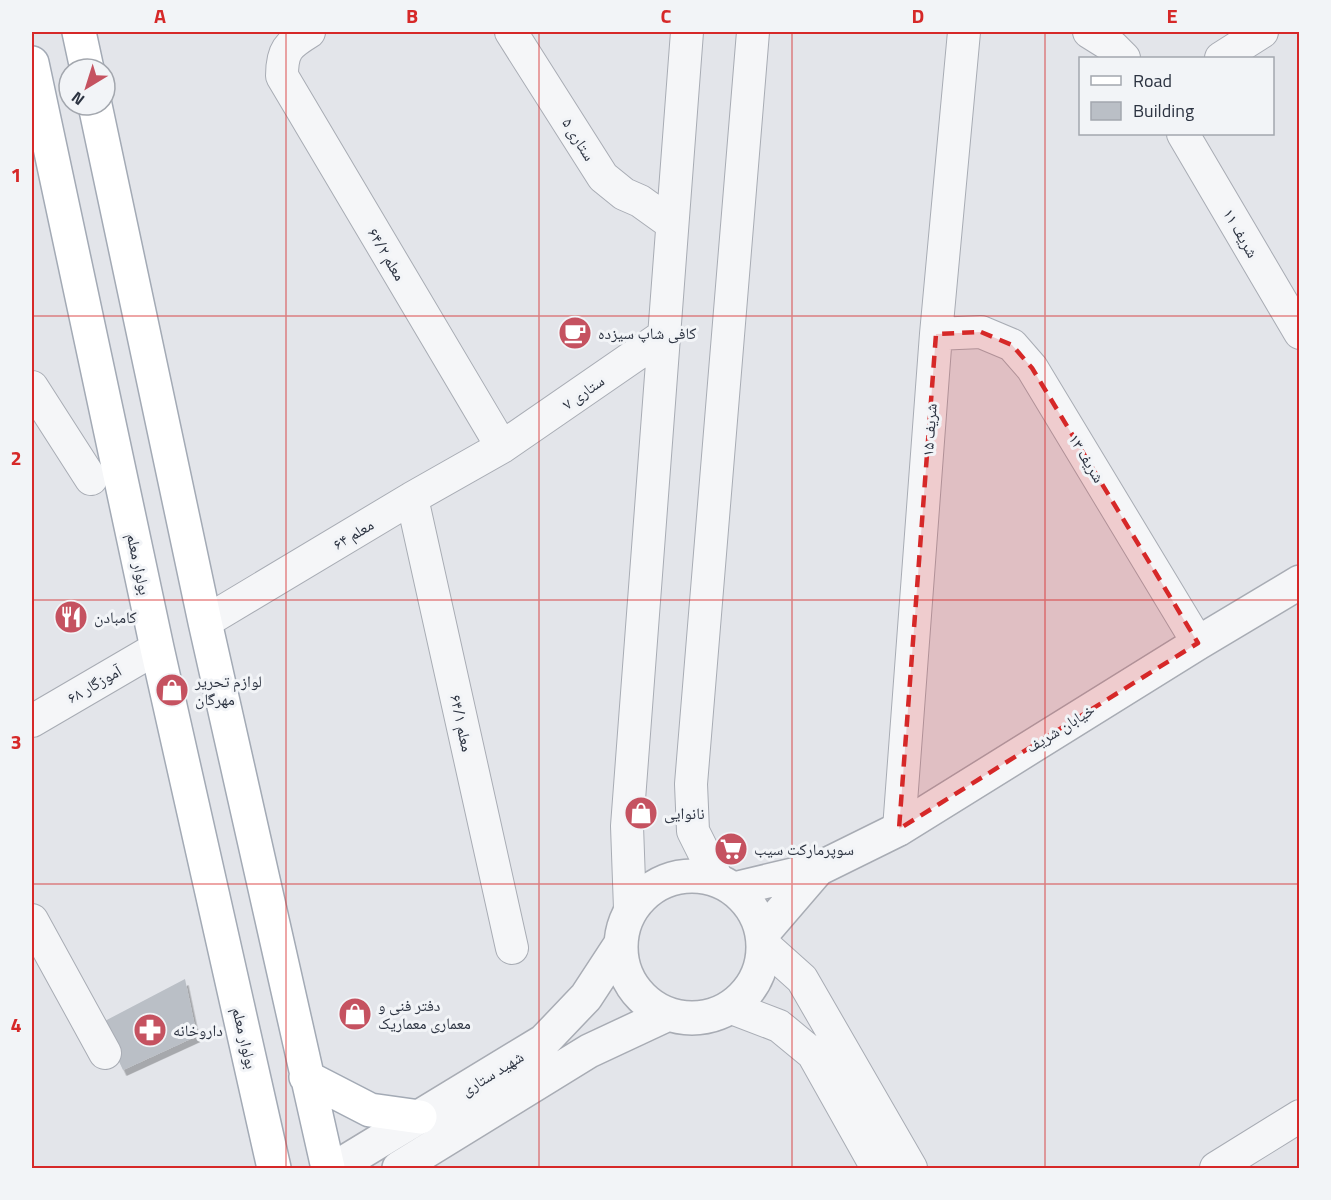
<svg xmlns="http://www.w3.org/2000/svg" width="1331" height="1200" font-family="'Titillium Web','Noto Naskh Arabic',sans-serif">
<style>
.building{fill:#babfc6;filter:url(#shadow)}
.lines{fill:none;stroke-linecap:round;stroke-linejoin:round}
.minor-casing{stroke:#a8acb4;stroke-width:34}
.tertiary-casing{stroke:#a8acb4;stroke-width:36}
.primary-casing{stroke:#a3aab5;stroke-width:36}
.minor{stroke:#f5f6f8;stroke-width:32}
.tertiary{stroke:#f5f6f8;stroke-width:33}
.primary{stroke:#fff;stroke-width:33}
.marked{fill:#d62828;fill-opacity:0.2;stroke:#d62828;stroke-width:4.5;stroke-dasharray:12 8;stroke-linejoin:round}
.grid{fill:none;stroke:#d62828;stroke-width:1.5;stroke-opacity:0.55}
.labels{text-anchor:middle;stroke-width:6;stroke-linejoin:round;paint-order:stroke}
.street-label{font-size:16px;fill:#2c3341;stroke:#f2f4f7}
.poi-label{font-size:16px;fill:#2c3341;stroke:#f2f4f7;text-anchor:start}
.neatline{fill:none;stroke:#d62828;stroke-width:2}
.grid-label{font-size:20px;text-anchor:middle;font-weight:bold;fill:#d62828}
</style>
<defs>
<filter id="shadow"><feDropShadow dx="3.5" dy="6" stdDeviation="0" flood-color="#0004"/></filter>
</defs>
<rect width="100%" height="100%" fill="#e3e5ea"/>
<path class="building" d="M 185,979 L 197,1036 L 123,1070 L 101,1023 Z"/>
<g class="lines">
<defs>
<path id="minor" d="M 309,32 C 288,45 282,50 282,76 L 502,447
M 511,32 L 603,177 L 624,194 L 640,201 L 672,224
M 1089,32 L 1113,47 L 1124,58
M 1221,58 L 1262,32
M 1183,134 L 1300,333
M 936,334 L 981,332 L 1012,345 L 1032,368 L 1198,643
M 32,387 L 91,479
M 412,498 L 512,948
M 205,622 L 412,498 L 502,447 L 663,336
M 32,721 L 157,648
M 899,829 L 936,334 L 964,32
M 717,879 L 693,831 L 691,784 L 753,32
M 630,909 L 627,826 L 687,32
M 32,920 L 105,1053
M 764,945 L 802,979 L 911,1168
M 732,1008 L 779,1026 L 813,1054 L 877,1168
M 1216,1168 L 1300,1116"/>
<path id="tertiary" d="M621 947a71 71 0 1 1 142 0a71 71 0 1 1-142 0Z
M 734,889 L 818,869 L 899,829 L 1198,643 L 1300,582
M 763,933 L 818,869
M 335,1168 L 544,1041 L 586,997 L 620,945
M 399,1168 L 589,1051 L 666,1015"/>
<path id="primary" d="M 79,32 L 87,69
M 32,63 L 157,648 L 274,1168
M 95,105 L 205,622 L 328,1168
M 306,1077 L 370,1110 L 420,1117"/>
</defs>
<use href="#minor" class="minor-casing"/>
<use href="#tertiary" class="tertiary-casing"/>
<use href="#primary" class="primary-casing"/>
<use href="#minor" class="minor"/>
<use href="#tertiary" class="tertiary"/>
<use href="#primary" class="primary"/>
</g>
<path class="marked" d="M 981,332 L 1012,345 L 1032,368 L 1198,643 L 899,829 L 936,334 Z"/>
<path class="grid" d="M 286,32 L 286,1168M 539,32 L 539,1168M 792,32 L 792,1168M 1045,32 L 1045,1168M 32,316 L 1300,316M 32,600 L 1300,600M 32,884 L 1300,884"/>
<defs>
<symbol id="cafe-disc" viewBox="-11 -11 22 22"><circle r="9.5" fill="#c55260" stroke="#f2f4f7"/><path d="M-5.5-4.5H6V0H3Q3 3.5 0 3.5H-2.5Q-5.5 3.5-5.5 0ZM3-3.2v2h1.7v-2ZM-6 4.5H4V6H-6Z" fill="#fff"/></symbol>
<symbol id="restaurant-disc" viewBox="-11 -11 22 22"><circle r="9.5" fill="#c55260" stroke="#f2f4f7"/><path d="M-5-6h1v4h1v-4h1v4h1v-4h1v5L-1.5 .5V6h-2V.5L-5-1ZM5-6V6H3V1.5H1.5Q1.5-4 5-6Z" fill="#fff"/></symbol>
<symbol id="shop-disc" viewBox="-11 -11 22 22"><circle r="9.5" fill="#c55260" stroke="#f2f4f7"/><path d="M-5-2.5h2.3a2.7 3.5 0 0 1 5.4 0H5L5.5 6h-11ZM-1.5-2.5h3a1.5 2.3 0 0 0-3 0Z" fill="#fff"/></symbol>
<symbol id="supermarket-disc" viewBox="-11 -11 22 22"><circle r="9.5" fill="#c55260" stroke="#f2f4f7"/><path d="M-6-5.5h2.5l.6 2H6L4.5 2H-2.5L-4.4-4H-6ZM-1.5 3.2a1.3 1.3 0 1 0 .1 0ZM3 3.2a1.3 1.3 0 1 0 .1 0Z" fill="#fff"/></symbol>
<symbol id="pharmacy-disc" viewBox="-11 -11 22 22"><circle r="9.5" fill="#c55260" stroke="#f2f4f7"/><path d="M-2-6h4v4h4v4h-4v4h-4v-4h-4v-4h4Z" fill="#fff"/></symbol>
</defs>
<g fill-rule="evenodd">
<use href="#cafe-disc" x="556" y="314" width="38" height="38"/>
<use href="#restaurant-disc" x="52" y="598" width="38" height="38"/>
<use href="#shop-disc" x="153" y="671" width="38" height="38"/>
<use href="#shop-disc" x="622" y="794" width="38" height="38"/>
<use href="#supermarket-disc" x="712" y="830" width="38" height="38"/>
<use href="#shop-disc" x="336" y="995" width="38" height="38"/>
<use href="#pharmacy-disc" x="131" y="1011" width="38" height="38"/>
</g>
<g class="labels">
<g class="street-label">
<text transform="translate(579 139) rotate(58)" y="6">ستاری ۵</text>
<text transform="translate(1241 233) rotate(60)" y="6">شریف ۱۱</text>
<text transform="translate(387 254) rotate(59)" y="6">معلم ۶۴/۲</text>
<text transform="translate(583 392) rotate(-35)" y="6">ستاری ۷</text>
<text transform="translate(929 430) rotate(-86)" y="6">شریف ۱۵</text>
<text transform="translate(1087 458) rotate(59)" y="6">شریف ۱۳</text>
<text transform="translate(353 534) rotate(-31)" y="6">معلم ۶۴</text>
<text transform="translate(139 564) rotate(78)" y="6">بولوار معلم</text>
<text transform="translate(94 684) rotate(-30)" y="6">آموزگار ۶۸</text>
<text transform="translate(462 723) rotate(78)" y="6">معلم ۶۴/۱</text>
<text transform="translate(1060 728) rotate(-32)" y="6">خیابان شریف</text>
<text transform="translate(245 1038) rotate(77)" y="6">بولوار معلم</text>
<text transform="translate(492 1073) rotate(-32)" y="6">شهید ستاری</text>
</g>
<g class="poi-label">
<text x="598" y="339">کافی شاپ سیزده</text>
<text x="94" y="623">کامبادن</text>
<text x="195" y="687">لوازم تحریر<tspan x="195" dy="18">مهرگان</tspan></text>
<text x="664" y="819">نانوایی</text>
<text x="754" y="855">سوپرمارکت سیب</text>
<text x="378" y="1011">دفتر فنی و<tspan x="378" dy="18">معماری معماریک</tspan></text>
<text x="173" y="1036">داروخانه</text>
</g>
</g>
<rect width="1331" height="1200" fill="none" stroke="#f2f4f7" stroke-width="66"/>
<rect x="1079" y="57" width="195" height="78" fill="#f2f4f7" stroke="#a3a7ae" stroke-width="1.5"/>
<rect x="1091" y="76" width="30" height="9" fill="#ffffff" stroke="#a3a7ae" stroke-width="1.5"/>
<text x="1133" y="87" font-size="18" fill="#2c3341">Road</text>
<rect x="1091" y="102" width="30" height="18" fill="#babfc6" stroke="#a3a7ae" stroke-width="1.5"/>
<text x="1133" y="117" font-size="18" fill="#2c3341">Building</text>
<g transform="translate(87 87) rotate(218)"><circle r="28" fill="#f2f4f7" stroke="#a3a7ae" stroke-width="1.5"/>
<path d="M0-4.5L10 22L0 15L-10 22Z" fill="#c55260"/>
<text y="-9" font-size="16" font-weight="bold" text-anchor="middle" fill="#2c3341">N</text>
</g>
<rect x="33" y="33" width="1265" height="1134" class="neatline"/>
<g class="grid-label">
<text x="160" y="23">A</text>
<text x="412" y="23">B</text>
<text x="666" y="23">C</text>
<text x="918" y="23">D</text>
<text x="1172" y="23">E</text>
<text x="16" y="182">1</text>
<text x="16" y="465">2</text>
<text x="16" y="749">3</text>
<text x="16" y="1032">4</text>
</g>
</svg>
